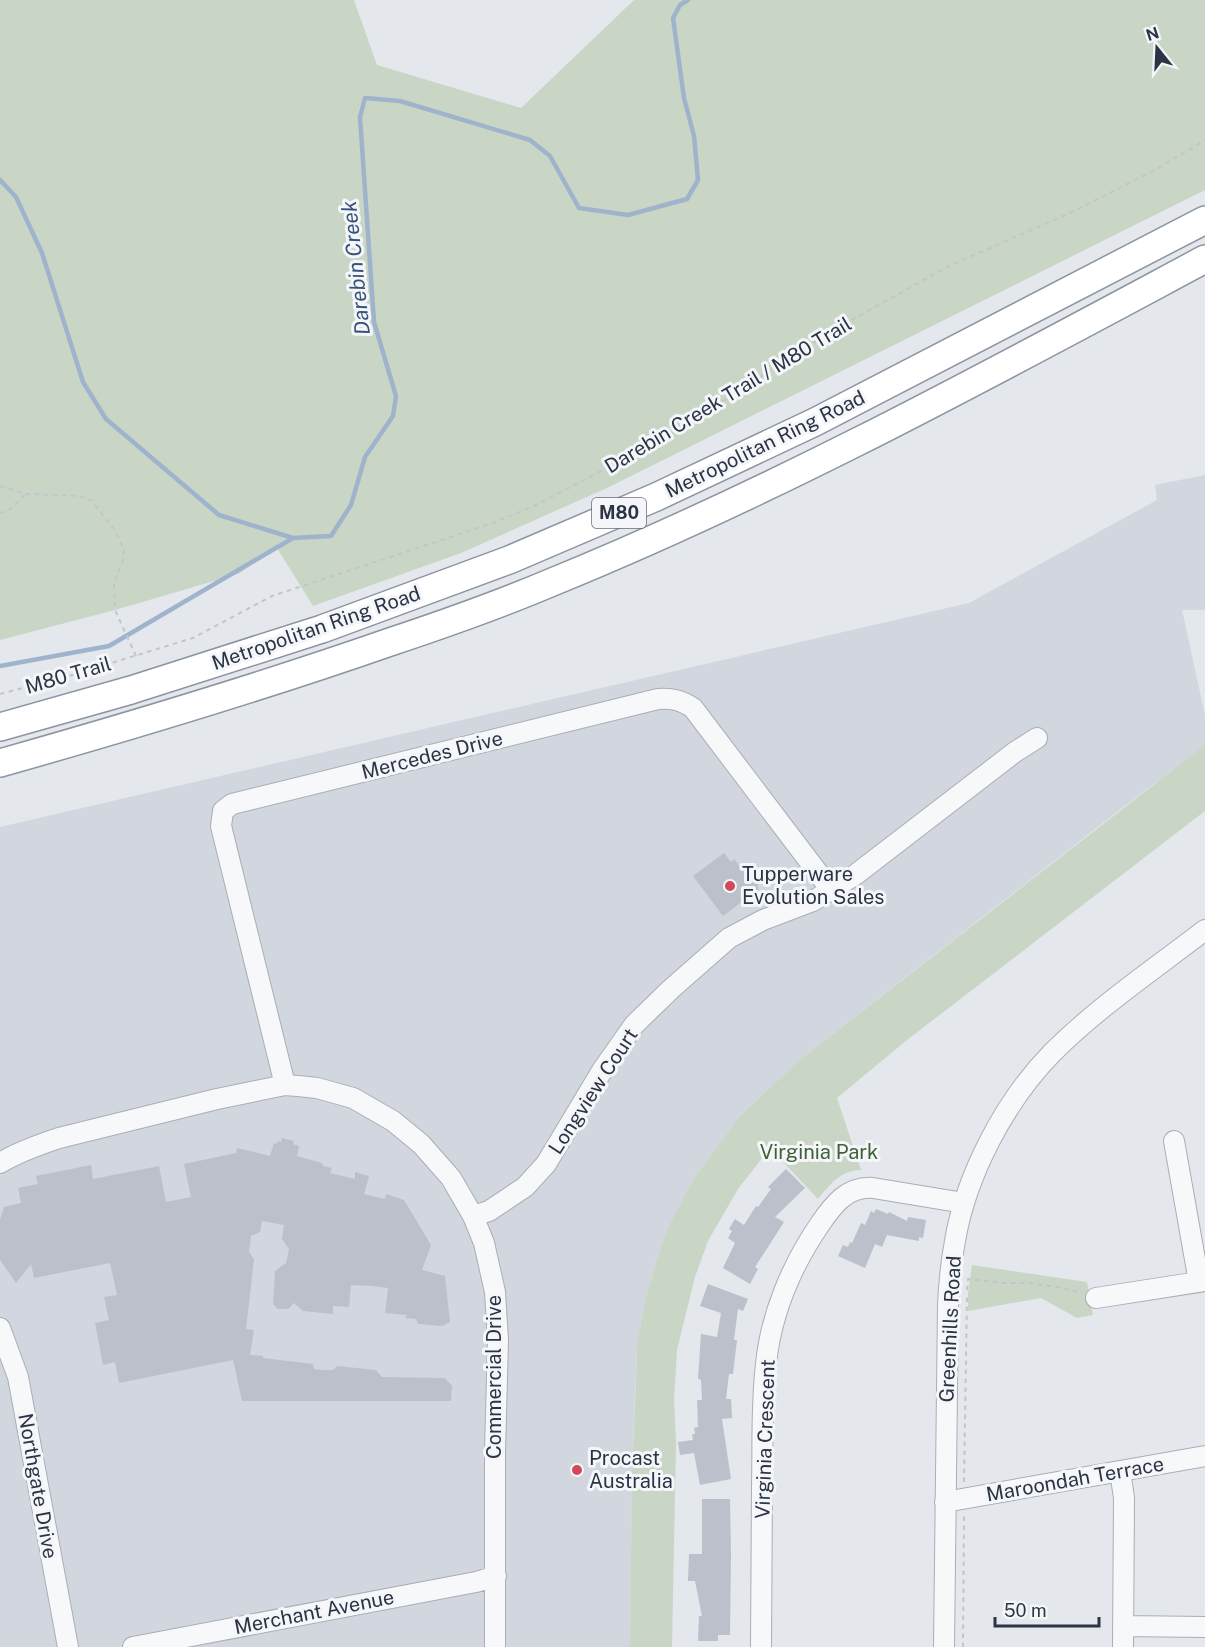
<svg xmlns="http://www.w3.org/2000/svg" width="1205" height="1647" font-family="'Public Sans',sans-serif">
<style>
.built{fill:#d2d6de}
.green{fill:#c9d6c5}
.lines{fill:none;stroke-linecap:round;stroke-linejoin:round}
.stream{stroke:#9fb4cc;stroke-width:4.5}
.building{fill:#bbc0ca}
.minor-casing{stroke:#a9aeb7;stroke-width:22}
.highway-casing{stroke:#8b94a3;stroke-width:30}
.path{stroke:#c2c5cb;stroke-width:2;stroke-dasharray:4.5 4.5;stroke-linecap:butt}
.minor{stroke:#f7f8fa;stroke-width:20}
.highway{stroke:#fff;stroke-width:27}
.poi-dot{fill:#d1495b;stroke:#f4f6f9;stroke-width:2}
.labels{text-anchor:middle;stroke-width:6;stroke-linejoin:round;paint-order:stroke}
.shield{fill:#f4f6f9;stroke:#676e7b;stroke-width:1.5}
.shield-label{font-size:18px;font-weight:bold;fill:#2b3445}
.street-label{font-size:20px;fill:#2b3445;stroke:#f4f6f9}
.poi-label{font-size:20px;fill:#2b3445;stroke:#f4f6f9;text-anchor:start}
.park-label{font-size:20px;fill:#3f6138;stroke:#f4f6f9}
.water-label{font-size:21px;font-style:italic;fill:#34527a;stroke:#f4f6f9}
</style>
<rect width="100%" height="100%" fill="#e4e7ec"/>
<path class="built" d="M 1205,475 L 1205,610 L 1182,610 L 1205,715 L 1205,746 L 1126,805 L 797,1062 L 739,1117 L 694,1178 L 661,1246 L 646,1297 L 637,1342 L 632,1473 L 630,1647 L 0,1647 L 0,827 L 969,603 L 1157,500 L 1155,485 Z"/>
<path class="green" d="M 0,0 L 354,0 L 377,65 L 521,108 L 634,0 L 1205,0 L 1205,190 L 609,487 L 461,553 L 313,606 L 277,548 L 238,574 L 115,610 L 0,640 Z
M 1205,745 L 1205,811 L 907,1040 L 837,1098 L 861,1170 C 841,1170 830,1184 818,1199 L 770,1148 L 738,1189 L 708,1241 L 695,1277 L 677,1350 L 674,1400 L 676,1442 L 672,1647 L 630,1647 L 632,1473 L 636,1381 L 637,1342 L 646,1297 L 661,1246 L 671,1222 L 694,1178 L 739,1117 L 797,1062 Z
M 972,1265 L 1087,1282 L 1093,1315 L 1077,1318 L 1041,1298 L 968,1311 L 968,1293 Z"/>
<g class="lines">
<path class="stream" d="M 0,180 L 16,197 L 42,253 L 83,382 L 106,419 L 219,515 L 293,538 L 331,536 L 351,505 L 365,457 L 393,416 L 396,396 L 374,322 L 360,117 L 365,98 L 400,101 L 530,140 L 550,156 L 579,208 L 628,215 L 687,199 L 698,180 L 694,136 L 684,98 L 673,18 L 680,5 L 688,0
M 0,666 L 109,646 L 293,538"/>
</g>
<path class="building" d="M 724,853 L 731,862 L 734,859 L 750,879 L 753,876 L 758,883 L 758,890 L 753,901 L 747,905 L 744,900 L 723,916 L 693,876 Z
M 282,1138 L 294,1141 L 293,1144 L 299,1146 L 297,1156 L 322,1163 L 323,1166 L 332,1168 L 330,1173 L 355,1179 L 355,1172 L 369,1176 L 364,1194 L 385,1199 L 386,1194 L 404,1200 L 431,1245 L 422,1270 L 445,1276 L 450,1322 L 442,1326 L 418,1324 L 416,1319 L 405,1318 L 407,1315 L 385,1313 L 388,1288 L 372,1286 L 351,1285 L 349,1307 L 333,1306 L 333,1314 L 303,1311 L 294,1303 L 288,1309 L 278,1309 L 273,1304 L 275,1271 L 286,1263 L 289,1249 L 282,1239 L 284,1225 L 262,1221 L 260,1232 L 251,1236 L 249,1252 L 254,1259 L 246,1329 L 254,1330 L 250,1355 L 263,1356 L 263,1358 L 313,1364 L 314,1369 L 324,1370 L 333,1370 L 337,1366 L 376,1370 L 382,1377 L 445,1378 L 452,1386 L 451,1401 L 242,1401 L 233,1360 L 119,1383 L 115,1362 L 103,1365 L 95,1323 L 109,1320 L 104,1297 L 117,1295 L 110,1263 L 34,1278 L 31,1264 L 16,1283 L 0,1260 L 0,1220 L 4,1207 L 21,1203 L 18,1188 L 38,1184 L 36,1176 L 91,1165 L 93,1179 L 159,1166 L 166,1202 L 191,1197 L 184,1164 L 236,1153 L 237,1148 L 270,1156 L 274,1143 L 277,1144 L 278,1141 L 281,1142 Z
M 786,1169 L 805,1188 L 775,1217 L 784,1222 L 755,1267 L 758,1269 L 750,1284 L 723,1268 L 735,1243 L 728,1238 L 732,1231 L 729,1229 L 735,1219 L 744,1225 L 756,1206 L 758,1207 L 771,1189 L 768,1187 Z
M 876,1209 L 888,1214 L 889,1212 L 907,1221 L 908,1217 L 926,1220 L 923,1238 L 919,1237 L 919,1241 L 887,1235 L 882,1247 L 875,1244 L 865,1268 L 838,1256 L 843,1245 L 848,1247 L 850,1242 L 852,1243 L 861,1223 L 865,1225 L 871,1211 L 874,1213 Z
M 708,1284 L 748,1299 L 743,1311 L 738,1309 L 734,1340 L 737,1340 L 733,1374 L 729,1374 L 726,1399 L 731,1399 L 732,1418 L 722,1419 L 731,1479 L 700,1485 L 694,1453 L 680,1455 L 678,1442 L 693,1440 L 692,1434 L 695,1434 L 694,1428 L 698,1427 L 697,1400 L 702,1400 L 701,1380 L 698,1379 L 701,1334 L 717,1337 L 721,1313 L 700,1306 Z
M 702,1499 L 730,1499 L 731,1554 L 730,1635 L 718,1635 L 718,1641 L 698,1641 L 699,1616 L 702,1616 L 695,1581 L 688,1581 L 689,1554 L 702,1554 Z"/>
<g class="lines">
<defs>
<path id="minor" d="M 285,1085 L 221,826 L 223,811 L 232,804 L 658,699 C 672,698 681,700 693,708 L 831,890
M 1174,1141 L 1199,1282
M 0,1163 C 18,1152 38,1145 59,1138 L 217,1099 L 285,1085 L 298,1086 L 317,1088 L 353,1098 L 393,1121 L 421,1144 L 451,1178 L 473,1216 L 484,1243 L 495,1292 L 498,1340 L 495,1451 L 495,1647
M 473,1216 L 489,1211 L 525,1187 L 546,1164 L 603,1069 L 634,1025 L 671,989 L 729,938 L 763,920 L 813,901 L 855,875 L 1015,752 L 1037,738
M 1096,1298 L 1205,1281
M 0,1328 L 18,1377 L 68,1647
M 1120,1471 L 1124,1498 L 1123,1647
M 945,1502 L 1205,1456
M 1124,1626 L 1205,1627
M 133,1647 L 476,1582 L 496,1576
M 761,1647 C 761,1594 762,1540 762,1487 C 763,1446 761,1405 766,1364 C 771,1314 792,1265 820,1224 C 833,1205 847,1186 873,1188 L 964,1203
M 944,1647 L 948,1305 C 949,1284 951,1262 955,1241 C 966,1175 1005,1101 1052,1053 C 1098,1007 1153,970 1205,930"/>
<path id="highway" d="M 0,727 L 131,690 L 322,629 L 509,560 L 656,497 L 815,422 L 1205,220
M 0,763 C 131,726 261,687 390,642 C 444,624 498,605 550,583 C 776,491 990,374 1205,259"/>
</defs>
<use href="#minor" class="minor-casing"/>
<use href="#highway" class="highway-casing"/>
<path class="path" d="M 0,486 L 26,494 L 80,496 L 92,501 L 114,529 L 124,549 L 123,560 L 114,584 L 115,610 L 136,656
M 0,513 L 9,510 L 26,494
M 0,694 L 69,676 L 193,638 L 272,596 L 493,523 L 534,506 L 649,446 L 690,422 L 832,331 L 911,287 L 949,266 L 1070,213 L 1153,171 L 1205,140
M 967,1290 L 968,1279 L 1004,1283 L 1029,1283 L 1057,1287 L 1082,1293
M 964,1482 L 967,1296
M 963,1647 L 964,1515"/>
<use href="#minor" class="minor"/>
<use href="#highway" class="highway"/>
</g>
<g class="poi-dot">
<circle cx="730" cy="886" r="6"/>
<circle cx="577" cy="1470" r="6"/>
</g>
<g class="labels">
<rect class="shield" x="592" y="498" width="54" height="30" rx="4.5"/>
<g class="shield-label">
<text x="619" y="519">M80</text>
</g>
<g class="street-label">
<text transform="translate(728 395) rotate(-31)" y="7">Darebin Creek Trail / M80 Trail</text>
<text transform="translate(765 444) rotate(-26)" y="7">Metropolitan Ring Road</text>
<text transform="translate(316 628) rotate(-19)" y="7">Metropolitan Ring Road</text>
<text transform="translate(68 675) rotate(-16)" y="7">M80 Trail</text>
<text transform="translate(432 755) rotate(-14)" y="7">Mercedes Drive</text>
<text transform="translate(593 1091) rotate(-57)" y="7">Longview Court</text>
<text transform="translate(950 1329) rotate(-87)" y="7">Greenhills Road</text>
<text transform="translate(494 1377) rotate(-90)" y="7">Commercial Drive</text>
<text transform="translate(765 1439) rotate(-88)" y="7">Virginia Crescent</text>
<text transform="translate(1075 1479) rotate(-10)" y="7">Maroondah Terrace</text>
<text transform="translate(38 1486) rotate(80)" y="7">Northgate Drive</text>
<text transform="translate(314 1612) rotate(-11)" y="7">Merchant Avenue</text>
</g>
<g class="poi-label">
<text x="742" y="881">Tupperware<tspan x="742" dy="23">Evolution Sales</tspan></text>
<text x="589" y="1465">Procast<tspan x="589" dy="23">Australia</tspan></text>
</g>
<g class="park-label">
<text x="819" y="1159">Virginia Park</text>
</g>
<g class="water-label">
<text transform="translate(356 268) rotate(-96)" y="7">Darebin Creek</text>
</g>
</g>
<g transform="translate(1157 48) rotate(342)" stroke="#f4f6f9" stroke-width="4.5" paint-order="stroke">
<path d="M0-4.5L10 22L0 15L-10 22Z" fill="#2b3445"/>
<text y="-9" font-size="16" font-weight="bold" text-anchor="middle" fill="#2b3445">N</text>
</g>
<path d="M995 1617v9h104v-9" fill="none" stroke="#2b3445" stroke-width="3"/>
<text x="1004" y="1617" font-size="18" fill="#2b3445" stroke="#f4f6f9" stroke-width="4.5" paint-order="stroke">50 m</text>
</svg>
